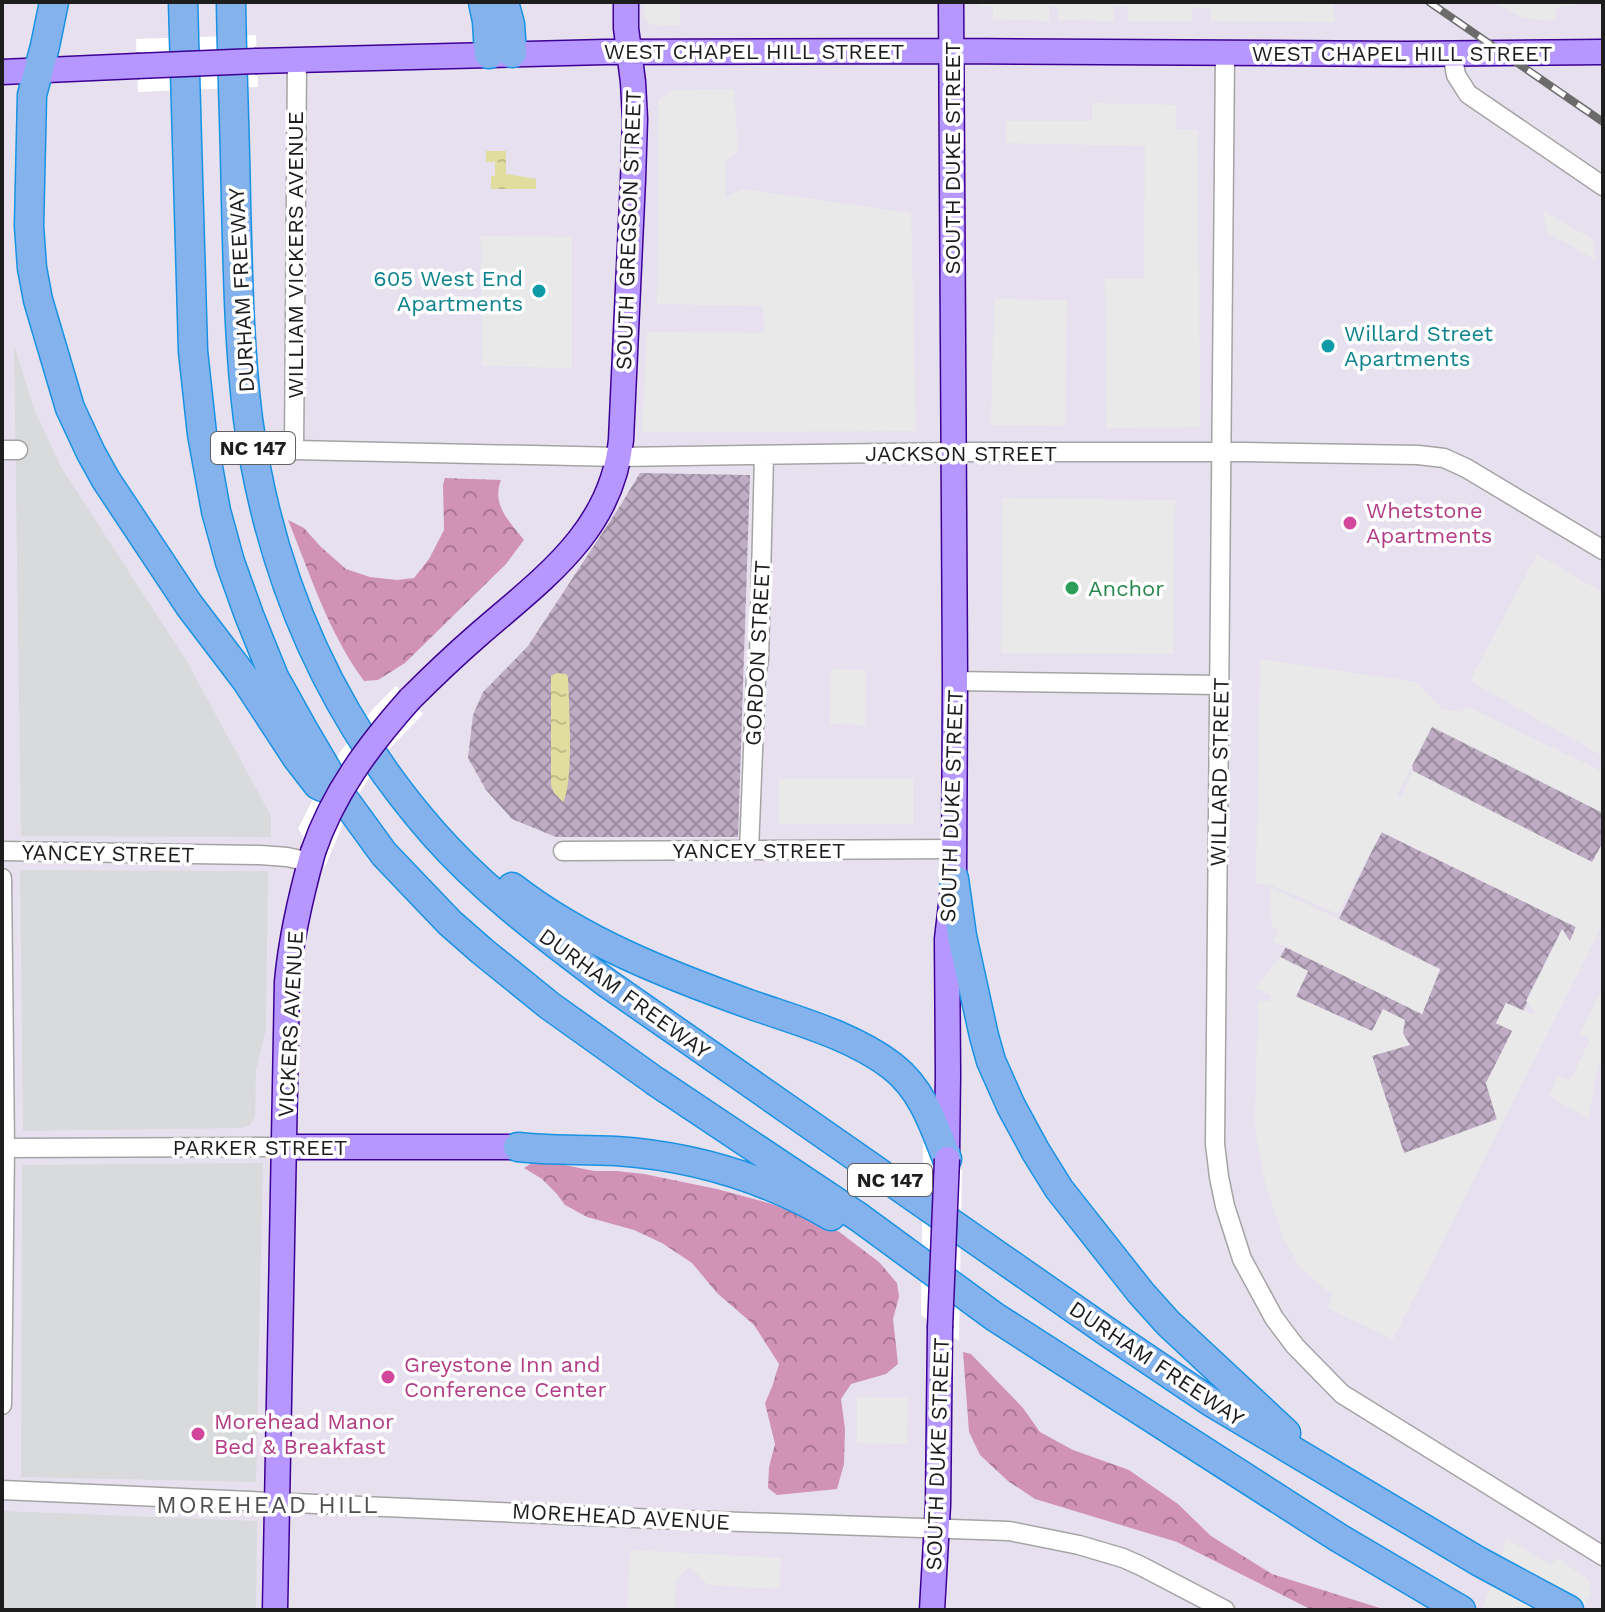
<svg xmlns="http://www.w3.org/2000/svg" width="1605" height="1612" font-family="'Work Sans',sans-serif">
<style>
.residential{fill:#d9dadb}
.construction{fill:url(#construction-cross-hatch)}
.forest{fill:url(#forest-crowns)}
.parking{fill:#e9e9e9}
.water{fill:url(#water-ripples)}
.pier{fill:#fff}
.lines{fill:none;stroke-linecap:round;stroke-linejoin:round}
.minor-casing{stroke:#a4a4a4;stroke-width:21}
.major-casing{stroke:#3d0095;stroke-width:27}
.highway-casing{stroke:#1892e3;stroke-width:31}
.minor{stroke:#fff;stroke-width:18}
.major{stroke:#b696ff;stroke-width:24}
.highway{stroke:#83b2ec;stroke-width:28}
.rail-casing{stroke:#6b6b6b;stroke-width:8}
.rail{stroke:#fff;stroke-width:5;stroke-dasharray:15;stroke-linecap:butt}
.major-bridge-casing{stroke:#3d0095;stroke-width:27;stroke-linecap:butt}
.major-bridge{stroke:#b696ff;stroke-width:24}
.culture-dot{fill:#0f9aa8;stroke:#fff;stroke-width:3}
.hotel-dot{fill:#d1479c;stroke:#fff;stroke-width:3}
.leisure-dot{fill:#2e9e5b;stroke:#fff;stroke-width:3}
.labels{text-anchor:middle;stroke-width:7;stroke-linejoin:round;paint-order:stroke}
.shield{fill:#fff;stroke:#616161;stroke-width:2}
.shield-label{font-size:20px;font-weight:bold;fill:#1d1d1d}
.street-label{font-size:22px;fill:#1d1d1d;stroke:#fff}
.culture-label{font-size:22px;fill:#0d838f;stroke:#fff;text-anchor:end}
.hotel-label{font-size:22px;fill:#b23c85;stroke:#fff;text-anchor:start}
.leisure-label{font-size:22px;fill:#27864d;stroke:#fff;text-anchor:start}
.neighbourhood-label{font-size:24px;letter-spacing:2px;fill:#505050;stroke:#fff}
</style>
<defs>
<pattern id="construction-cross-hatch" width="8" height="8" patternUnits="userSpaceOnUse" patternTransform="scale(2)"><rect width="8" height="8" fill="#beacc4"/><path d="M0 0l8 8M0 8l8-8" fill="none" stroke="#9a8b9f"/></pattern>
<pattern id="forest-crowns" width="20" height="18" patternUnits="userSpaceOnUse" patternTransform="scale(2)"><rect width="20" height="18" fill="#d193b5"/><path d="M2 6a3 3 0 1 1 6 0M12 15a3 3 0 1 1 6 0" fill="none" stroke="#a97793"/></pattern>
<pattern id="water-ripples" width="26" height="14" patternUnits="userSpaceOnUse" patternTransform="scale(2)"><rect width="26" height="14" fill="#e0dd9e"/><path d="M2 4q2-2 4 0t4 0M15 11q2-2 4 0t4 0" fill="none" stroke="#c0bd88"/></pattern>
</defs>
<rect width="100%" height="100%" fill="#e7e1ef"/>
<path class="residential" d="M 14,345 L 34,409 L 61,467 L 186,660 L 271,816 L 271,837 L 21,836 Z
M 20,870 L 268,871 L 266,1029 L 256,1070 L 255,1117 L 250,1125 L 241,1128 L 23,1131 Z
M 263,1163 L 256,1482 L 21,1477 L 22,1165 Z
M 2,1511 L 257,1521 L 256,1610 L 2,1610 Z"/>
<path class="construction" d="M 640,473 L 750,475 L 738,837 L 556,837 L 512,819 L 486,790 L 468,758 L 473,715 L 483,692 L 528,646 L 620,506 Z
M 1432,726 L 1603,813 L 1603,842 L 1593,863 L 1413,771 L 1412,765 Z
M 1381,832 L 1576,927 L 1570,942 L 1563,930 L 1523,1011 L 1506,1003 L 1496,1023 L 1513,1031 L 1486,1083 L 1497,1119 L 1403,1154 L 1372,1056 L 1372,1031 L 1295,996 L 1308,971 L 1280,957 L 1286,947 L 1422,1014 L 1440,969 L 1339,919 Z"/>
<path class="forest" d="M 445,478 L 501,480 C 491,505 510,522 524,540 L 506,564 L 405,663 L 378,680 L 364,681 C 329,634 310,574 288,520 L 304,528 L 321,547 L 346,569 L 370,577 L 397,580 L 414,578 L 429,559 L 444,530 L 443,485 Z
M 532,1163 L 565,1165 L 594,1171 L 617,1171 L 644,1174 L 717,1189 L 772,1204 L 838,1231 L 879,1262 L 897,1283 L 899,1297 L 893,1319 L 898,1364 L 886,1374 L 851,1384 L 841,1399 L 845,1429 L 844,1464 L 837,1489 L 777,1495 L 768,1488 L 769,1467 L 775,1444 L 765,1403 L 772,1387 L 779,1364 L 754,1325 L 717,1293 L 692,1263 L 662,1243 L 634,1230 L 587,1217 L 565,1205 L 556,1193 L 542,1179 L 524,1168 Z
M 963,1352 L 971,1354 L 1023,1408 L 1040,1432 L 1073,1450 L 1129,1470 L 1178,1504 L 1211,1536 L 1272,1574 L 1386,1610 L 1312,1610 L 1177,1542 L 1035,1499 L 1008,1481 L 980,1455 L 969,1432 Z"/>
<path class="parking" d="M 643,2 L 680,2 L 680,25 L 656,26 L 649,23 L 644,15 Z
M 980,2 L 1333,2 L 1335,22 L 1211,21 L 1211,8 L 1192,7 L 1192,21 L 1128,21 L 1128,7 L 1113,6 L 1114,21 L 1058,20 L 1057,7 L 1049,6 L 1049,21 L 993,19 L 993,7 L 980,6 Z
M 1494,2 L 1596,2 L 1556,7 L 1557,19 L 1547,21 L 1523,18 Z
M 734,89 L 738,153 L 725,161 L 726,197 L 742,189 L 911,213 L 916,431 L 642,432 L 647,332 L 764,333 L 763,306 L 657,304 L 658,100 L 674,90 Z
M 1092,103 L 1176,105 L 1176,129 L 1198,130 L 1200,427 L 1106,428 L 1105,279 L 1144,279 L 1145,146 L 1006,143 L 1006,121 L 1092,121 Z
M 1543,211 L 1592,239 L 1596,260 L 1548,233 Z
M 481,236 L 572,237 L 572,368 L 482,366 Z
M 994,299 L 1067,300 L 1065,426 L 991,425 Z
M 1002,498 L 1175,500 L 1173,654 L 1001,653 Z
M 1537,554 L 1603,593 L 1603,756 L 1470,681 Z
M 1260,659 L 1416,682 L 1442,709 L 1461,712 L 1466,706 L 1603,772 L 1603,813 L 1432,727 L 1397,795 L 1401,797 L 1413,771 L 1592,862 L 1603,842 L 1603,924 L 1393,1339 L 1327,1308 L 1332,1295 L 1300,1267 L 1284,1240 L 1265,1182 L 1257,1141 L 1255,1121 L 1258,1001 L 1270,1001 L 1271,995 L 1255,988 L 1280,957 L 1308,971 L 1296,997 L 1372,1031 L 1383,1009 L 1405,1020 L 1403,1033 L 1410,1045 L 1372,1056 L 1404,1153 L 1497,1120 L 1486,1083 L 1512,1031 L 1496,1023 L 1506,1003 L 1534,1015 L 1535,1012 L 1526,1001 L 1562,929 L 1570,941 L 1576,927 L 1382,832 L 1338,914 L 1271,885 L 1256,884 Z
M 831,669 L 866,670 L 865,725 L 830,724 Z
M 779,779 L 913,779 L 913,824 L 779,824 Z
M 1270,887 L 1339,919 L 1440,970 L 1422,1014 L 1273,941 L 1279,929 L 1272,928 Z
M 1603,987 L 1603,1054 L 1595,1078 L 1589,1119 L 1549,1096 L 1558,1076 L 1569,1080 L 1573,1075 L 1587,1046 L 1589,1042 L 1588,1038 L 1580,1034 Z
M 857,1397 L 908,1398 L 907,1444 L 857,1443 Z
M 1507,1539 L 1551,1565 L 1557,1558 L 1589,1580 L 1591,1592 L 1582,1610 L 1482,1610 Z
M 630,1550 L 781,1558 L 779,1589 L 708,1585 L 690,1566 L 676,1580 L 675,1610 L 627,1610 Z"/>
<path class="water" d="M 486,151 L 506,151 L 506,174 L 536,179 L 536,189 L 491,189 L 491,176 L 495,176 L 495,162 L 486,162 Z
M 557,673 L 566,674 L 568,677 C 569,702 574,783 563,802 L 554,793 L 551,785 L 551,676 Z"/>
<path class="pier" d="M 256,35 L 258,87 L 138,92 L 136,39 Z
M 396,686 L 423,714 L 391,747 L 361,790 L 344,821 L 325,867 L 298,829 L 314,797 L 341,751 L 373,709 Z
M 923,1143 L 962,1170 L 959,1341 L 921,1315 Z"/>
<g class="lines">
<defs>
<path id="minor" d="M 1452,53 L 1456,75 L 1468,94 L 1603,186
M 1225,54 L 1215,1144 L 1219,1177 L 1225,1206 L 1242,1259 L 1274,1318 L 1295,1346 L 1342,1394 L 1603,1556
M 297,59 L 294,450 L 619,457 L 954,452 L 1246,452 L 1418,455 L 1444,458 L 1466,468 L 1603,550
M 2,450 L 18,450
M 955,681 L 1220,685
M 749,850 L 756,677 L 759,659 L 764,455
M 2,851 L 260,855 L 287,857 L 310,862
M 563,851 L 954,849
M 2,878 L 5,1148 L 2,1405
M 2,1148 L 284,1147
M 2,1490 L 657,1519 L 1009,1531 L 1079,1545 L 1123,1558 L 1141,1566 L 1225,1610"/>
<path id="major" d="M 257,61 L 605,52 L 952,51 L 1405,54 L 1603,52
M 2,72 L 137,66
M 410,699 C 432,677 454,656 477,636 C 541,580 612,532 621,440 L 633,180 L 635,119 L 633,82 L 626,28 L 626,2
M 284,1147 L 518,1147
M 947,1153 L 948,1074 L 947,939 L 954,879 L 955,681 L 951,2
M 275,1610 L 287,982 C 291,937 301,895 313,852
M 932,1610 L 938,1505 L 940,1328"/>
<path id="highway" d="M 54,2 L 45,46 L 32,95 L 29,226 L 32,268 L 38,300 L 70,408 L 91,453 L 106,480 L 189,605 L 246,680 L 297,758 L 318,785 L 322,787
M 183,2 L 193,351 L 202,434 L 216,511 L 230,562 L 249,615 L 274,677 L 303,729 L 344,799 L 384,854 L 450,923 L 482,951 L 550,1006 L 655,1081 L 860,1218 L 995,1317 L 1339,1538 L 1461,1610
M 231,2 C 232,69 235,135 236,202 C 238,274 239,347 248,419 C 269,575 329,714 433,833 C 484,891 546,937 607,983 L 1109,1333 L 1211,1402 L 1478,1561 L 1569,1610
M 483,2 L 487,21 L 489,54
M 504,2 L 510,24 L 512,53
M 954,879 L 962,936 L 984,1036 L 991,1061 L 1011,1106 L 1036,1152 L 1059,1189 L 1141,1293 L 1168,1323 L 1286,1433
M 512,887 C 583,942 668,975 752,1005 C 798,1021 853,1036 892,1066 C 922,1089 934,1125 947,1159
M 518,1147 C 551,1151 583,1149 616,1151 C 692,1156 765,1178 831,1216"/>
</defs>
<use href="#minor" class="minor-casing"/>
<use href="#major" class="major-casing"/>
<use href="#highway" class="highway-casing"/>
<use href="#minor" class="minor"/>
<use href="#major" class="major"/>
<use href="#highway" class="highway"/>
<defs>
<path id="rail" d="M 1429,2 L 1603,122"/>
</defs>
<use href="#rail" class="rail-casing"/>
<use href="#rail" class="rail"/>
<defs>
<path id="major-bridge" d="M 137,66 L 257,61
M 313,852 C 333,793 369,745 410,699
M 940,1328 L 947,1159"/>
</defs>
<use href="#major-bridge" class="major-bridge-casing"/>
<use href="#major-bridge" class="major-bridge"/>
</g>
<g class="culture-dot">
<circle cx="539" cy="291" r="8"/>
<circle cx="1328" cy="346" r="8"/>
</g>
<g class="hotel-dot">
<circle cx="1350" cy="523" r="8"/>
<circle cx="388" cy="1377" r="8"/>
<circle cx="198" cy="1434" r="8"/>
</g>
<circle class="leisure-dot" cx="1072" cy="588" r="8"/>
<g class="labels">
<g class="shield">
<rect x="211" y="432" width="84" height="32" rx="6"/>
<rect x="848" y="1164" width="84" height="32" rx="6"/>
</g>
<g class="shield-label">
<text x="253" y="455">NC 147</text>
<text x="890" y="1187">NC 147</text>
</g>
<g class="street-label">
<text x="754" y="59">WEST CHAPEL HILL STREET</text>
<text x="1402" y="61">WEST CHAPEL HILL STREET</text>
<text transform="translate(952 158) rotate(-90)" y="8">SOUTH DUKE STREET</text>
<text transform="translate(628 230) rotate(-88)" y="8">SOUTH GREGSON STREET</text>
<text transform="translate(295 255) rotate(-90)" y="8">WILLIAM VICKERS AVENUE</text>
<text transform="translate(241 290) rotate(-93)" y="8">DURHAM FREEWAY</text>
<text x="961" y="461">JACKSON STREET</text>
<text transform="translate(757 653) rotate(-87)" y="8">GORDON STREET</text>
<text transform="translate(1219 772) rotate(-89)" y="8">WILLARD STREET</text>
<text transform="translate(951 806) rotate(-88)" y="8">SOUTH DUKE STREET</text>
<text x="759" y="858">YANCEY STREET</text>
<text transform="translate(108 853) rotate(1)" y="8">YANCEY STREET</text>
<text transform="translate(625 993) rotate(36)" y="8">DURHAM FREEWAY</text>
<text transform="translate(290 1024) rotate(-87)" y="8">VICKERS AVENUE</text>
<text x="260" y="1155">PARKER STREET</text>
<text transform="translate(1157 1363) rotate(34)" y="8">DURHAM FREEWAY</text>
<text transform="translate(937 1454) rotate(-88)" y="8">SOUTH DUKE STREET</text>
<text transform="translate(621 1516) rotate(3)" y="8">MOREHEAD AVENUE</text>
</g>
<g class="culture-label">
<text x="523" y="286">605 West End<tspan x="523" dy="25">Apartments</tspan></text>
<text x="1344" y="341" text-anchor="start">Willard Street<tspan x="1344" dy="25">Apartments</tspan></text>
</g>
<g class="hotel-label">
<text x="1366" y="518">Whetstone<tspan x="1366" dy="25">Apartments</tspan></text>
<text x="404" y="1372">Greystone Inn and<tspan x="404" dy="25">Conference Center</tspan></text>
<text x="214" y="1429">Morehead Manor<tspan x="214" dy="25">Bed &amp; Breakfast</tspan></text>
</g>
<g class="leisure-label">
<text x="1088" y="596">Anchor</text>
</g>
<g class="neighbourhood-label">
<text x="268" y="1513">MOREHEAD HILL</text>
</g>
</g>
<rect width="1605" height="1612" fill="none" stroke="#1d1d1d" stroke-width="8"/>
</svg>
